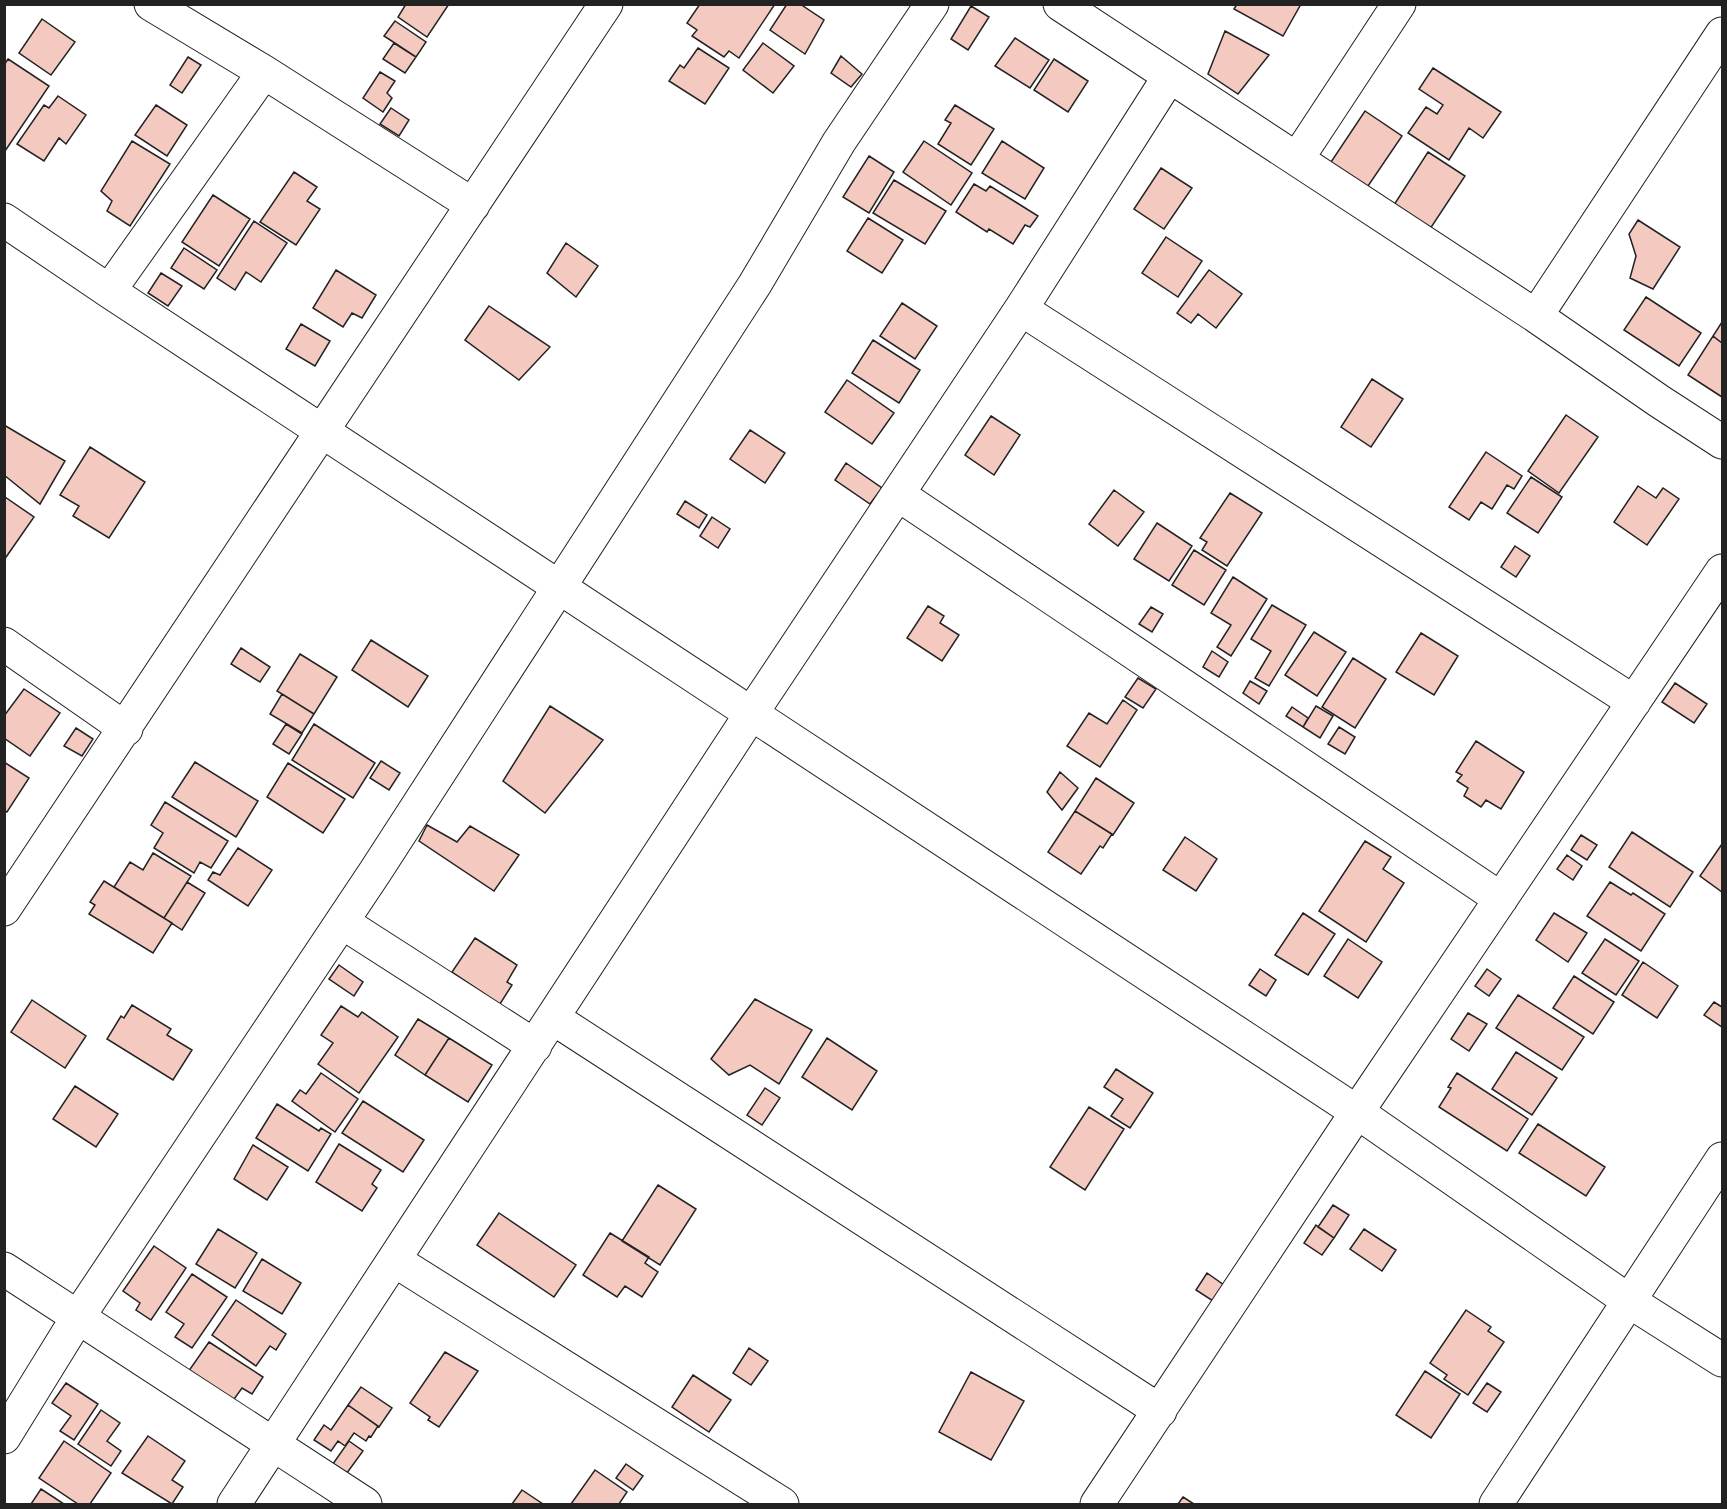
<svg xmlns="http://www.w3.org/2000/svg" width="1727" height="1509" font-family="'Golos Text',sans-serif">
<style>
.building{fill:#f3c9c0;stroke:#222;stroke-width:1.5}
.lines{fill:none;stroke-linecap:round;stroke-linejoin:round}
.minor-casing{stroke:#222;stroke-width:35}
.minor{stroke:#fff;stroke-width:33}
</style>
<rect width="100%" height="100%" fill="#fff"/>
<path class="building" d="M 406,4 L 449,4 L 427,37 L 398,17 Z
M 700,4 L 775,4 L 739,58 L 729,51 L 724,57 L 692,36 L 697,30 L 687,23 Z
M 787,4 L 800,4 L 824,20 L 805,54 L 770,30 Z
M 1237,4 L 1301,4 L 1283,36 L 1234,9 Z
M 971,6 L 989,17 L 968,50 L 951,39 Z
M 42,19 L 75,42 L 51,75 L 19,53 Z
M 395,21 L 426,42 L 416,57 L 384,36 Z
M 1225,31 L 1269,55 L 1238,94 L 1208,74 Z
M 1015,38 L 1049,60 L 1030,88 L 995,66 Z
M 394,43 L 416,57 L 405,73 L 383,59 Z
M 763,43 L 794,66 L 773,93 L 743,70 Z
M 698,48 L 729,68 L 705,104 L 669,81 L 680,65 L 684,68 Z
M 841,56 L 862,74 L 851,87 L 831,73 Z
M 188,57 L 201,65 L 182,93 L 170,85 Z
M 8,59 L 49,86 L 5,151 L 4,65 Z
M 1054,59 L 1088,81 L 1068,112 L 1034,90 Z
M 1433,68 L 1501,112 L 1483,138 L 1469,128 L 1449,160 L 1408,133 L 1426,107 L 1437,114 L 1443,105 L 1419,89 Z
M 380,72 L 395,81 L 387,93 L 392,98 L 383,112 L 363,98 Z
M 58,96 L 86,115 L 66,144 L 59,138 L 44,161 L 17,144 L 44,105 L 49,108 Z
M 156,105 L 187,125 L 167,156 L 135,135 Z
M 955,105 L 994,129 L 971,165 L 938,144 L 951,123 L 945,120 Z
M 391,108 L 409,120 L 399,136 L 380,124 Z
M 1365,111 L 1402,136 L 1366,189 L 1329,165 Z
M 132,141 L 170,164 L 130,226 L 107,211 L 112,201 L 101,191 Z
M 924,141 L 972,173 L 951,205 L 903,172 Z
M 1002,141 L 1044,168 L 1025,199 L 982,173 Z
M 1428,152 L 1465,176 L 1428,232 L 1392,208 Z
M 869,156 L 894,172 L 869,213 L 843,197 Z
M 1161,168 L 1192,188 L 1164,229 L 1134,209 Z
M 294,172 L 317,187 L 307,201 L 320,209 L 296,245 L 260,222 Z
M 894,180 L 946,211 L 925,244 L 873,213 Z
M 974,184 L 986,191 L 990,186 L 1038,216 L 1030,227 L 1025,225 L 1013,244 L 989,229 L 987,232 L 956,212 Z
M 213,195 L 250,219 L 219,266 L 182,242 Z
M 868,218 L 903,240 L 882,273 L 847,251 Z
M 1638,220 L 1680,247 L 1653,289 L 1630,278 L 1636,256 L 1629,234 Z
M 254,221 L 287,243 L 261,282 L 246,272 L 235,290 L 217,278 Z
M 1166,237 L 1202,261 L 1178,297 L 1142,273 Z
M 566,243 L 598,266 L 576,297 L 547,273 Z
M 184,248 L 217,270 L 204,289 L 171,268 Z
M 336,270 L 376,295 L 362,318 L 352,313 L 343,327 L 313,308 Z
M 1209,270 L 1242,294 L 1216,328 L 1198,314 L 1191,323 L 1177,313 Z
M 161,273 L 182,286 L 168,306 L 148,293 Z
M 1646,297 L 1701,333 L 1679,366 L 1624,330 Z
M 902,303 L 937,326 L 915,359 L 880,336 Z
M 489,306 L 550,347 L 519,380 L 465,340 Z
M 1722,322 L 1722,343 L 1713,336 Z
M 301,324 L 330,341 L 315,366 L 286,349 Z
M 1713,336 L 1722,343 L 1722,397 L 1688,375 Z
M 873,340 L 920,370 L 899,403 L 852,373 Z
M 1372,379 L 1403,399 L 1371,447 L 1341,427 Z
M 847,380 L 894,413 L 872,444 L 825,412 Z
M 1566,415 L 1598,437 L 1559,493 L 1528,471 Z
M 991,416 L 1020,435 L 994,475 L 965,455 Z
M 4,425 L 65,461 L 40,504 L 4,475 Z
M 750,430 L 785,453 L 765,483 L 730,459 Z
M 90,447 L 145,482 L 109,538 L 73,516 L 79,506 L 60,495 Z
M 1486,452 L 1522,476 L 1514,489 L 1507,485 L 1492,509 L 1481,502 L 1469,520 L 1449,507 Z
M 846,463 L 882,488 L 870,504 L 835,480 Z
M 1531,477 L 1562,497 L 1538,533 L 1507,513 Z
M 1638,486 L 1656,498 L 1663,488 L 1679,499 L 1647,545 L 1614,522 Z
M 1114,490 L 1144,512 L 1118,546 L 1089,524 Z
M 1230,493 L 1262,513 L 1227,566 L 1202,550 L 1207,542 L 1200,538 Z
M 5,497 L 34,517 L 4,560 L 4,498 Z
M 685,501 L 707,515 L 699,528 L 677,514 Z
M 712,517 L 730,529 L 718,548 L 700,536 Z
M 1157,523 L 1192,546 L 1169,581 L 1134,559 Z
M 1515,546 L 1530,556 L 1516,577 L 1501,567 Z
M 1194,550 L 1226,570 L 1204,605 L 1172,585 Z
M 1233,577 L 1267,599 L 1231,656 L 1217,647 L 1231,625 L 1211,613 Z
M 1272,605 L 1306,625 L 1269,686 L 1255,678 L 1271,651 L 1251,639 Z
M 928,606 L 944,616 L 940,623 L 959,635 L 942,661 L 907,638 Z
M 1151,607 L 1163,614 L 1152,632 L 1139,624 Z
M 1314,632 L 1346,652 L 1317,696 L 1285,675 Z
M 1421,633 L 1458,656 L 1434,695 L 1396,672 Z
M 371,640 L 428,676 L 408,707 L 352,670 Z
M 241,648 L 270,667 L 260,682 L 231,664 Z
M 1212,651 L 1228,662 L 1219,677 L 1203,667 Z
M 300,654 L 337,677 L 314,714 L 277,691 Z
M 1353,658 L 1386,679 L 1355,728 L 1322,707 Z
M 1138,678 L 1156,689 L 1143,708 L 1125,697 Z
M 1250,681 L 1267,691 L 1259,704 L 1243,693 Z
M 1675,683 L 1707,704 L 1694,723 L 1662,702 Z
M 24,689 L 60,713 L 30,756 L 4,738 L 4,716 Z
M 282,694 L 314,714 L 302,733 L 270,714 Z
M 1123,700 L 1137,710 L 1100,767 L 1067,746 L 1089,713 L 1107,724 Z
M 550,706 L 603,740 L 545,813 L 503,781 Z
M 1316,706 L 1333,716 L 1320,738 L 1303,727 Z
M 1292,707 L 1308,718 L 1303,727 L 1286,716 Z
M 286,724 L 302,734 L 289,754 L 273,744 Z
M 314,724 L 375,763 L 353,798 L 292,760 Z
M 1339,727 L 1355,737 L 1345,754 L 1328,744 Z
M 76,728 L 93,739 L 82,756 L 64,746 Z
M 1476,741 L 1524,772 L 1501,809 L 1486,800 L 1481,807 L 1464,796 L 1468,788 L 1457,781 L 1462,775 L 1456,772 Z
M 381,761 L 400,773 L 389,790 L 370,778 Z
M 4,762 L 29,778 L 7,812 L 4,810 Z
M 195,762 L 258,801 L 236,837 L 172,797 Z
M 288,763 L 345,799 L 323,833 L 267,797 Z
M 1060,772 L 1078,788 L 1062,810 L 1047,792 Z
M 1096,778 L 1134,803 L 1113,835 L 1075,811 Z
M 165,802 L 228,841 L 211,868 L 200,862 L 194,873 L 154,848 L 163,833 L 151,825 Z
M 1075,811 L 1112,834 L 1103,848 L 1100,846 L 1081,874 L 1048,852 Z
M 427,825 L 457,842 L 470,826 L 519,855 L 494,891 L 419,841 Z
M 1632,832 L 1693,872 L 1670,907 L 1609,867 Z
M 1581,835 L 1597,845 L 1587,860 L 1571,850 Z
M 1185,837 L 1217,859 L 1196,891 L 1163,870 Z
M 1365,841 L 1391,857 L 1383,869 L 1404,883 L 1366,942 L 1319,911 Z
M 1722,844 L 1722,892 L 1700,876 Z
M 238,848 L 272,870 L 248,906 L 208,880 L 213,872 L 220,875 Z
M 153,853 L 191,876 L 164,918 L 114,887 L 130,862 L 143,870 Z
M 1567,855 L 1582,866 L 1573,880 L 1557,869 Z
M 104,881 L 172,923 L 153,953 L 89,914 L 95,905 L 90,902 Z
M 187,882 L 205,893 L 182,930 L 164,918 Z
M 1610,882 L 1631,895 L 1633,893 L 1665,914 L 1641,951 L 1587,916 Z
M 1303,913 L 1335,934 L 1308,975 L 1275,955 Z
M 1554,913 L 1587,933 L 1568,962 L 1536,940 Z
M 475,938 L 517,965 L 507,982 L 512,985 L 500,1004 L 452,972 Z
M 1348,939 L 1382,962 L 1358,998 L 1324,976 Z
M 1605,939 L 1639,961 L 1616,995 L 1582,973 Z
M 1643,962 L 1678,986 L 1657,1018 L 1622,995 Z
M 339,965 L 363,982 L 354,996 L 329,979 Z
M 1260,969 L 1276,980 L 1266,996 L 1249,985 Z
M 1487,969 L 1501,979 L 1489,996 L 1475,986 Z
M 1574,976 L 1614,1002 L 1593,1034 L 1553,1008 Z
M 1518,995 L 1584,1037 L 1562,1070 L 1496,1028 Z
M 755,999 L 812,1030 L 779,1084 L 750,1065 L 729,1075 L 711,1059 Z
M 32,1000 L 86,1036 L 65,1068 L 11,1032 Z
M 1714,1002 L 1722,1007 L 1722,1027 L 1704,1015 Z
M 132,1005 L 171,1029 L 167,1035 L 192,1050 L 173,1080 L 107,1039 L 121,1016 L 124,1018 Z
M 341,1006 L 358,1017 L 362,1012 L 398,1037 L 359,1093 L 318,1064 L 333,1043 L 321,1035 Z
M 1468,1013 L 1487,1024 L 1469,1051 L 1451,1039 Z
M 418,1019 L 449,1038 L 425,1075 L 395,1055 Z
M 449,1038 L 492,1065 L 468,1102 L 425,1075 Z
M 827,1038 L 877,1071 L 852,1110 L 802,1077 Z
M 1516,1052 L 1557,1078 L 1532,1115 L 1492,1089 Z
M 1116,1069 L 1153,1093 L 1130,1128 L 1111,1116 L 1123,1099 L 1104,1087 Z
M 321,1073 L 358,1099 L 335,1132 L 292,1101 L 300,1090 L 306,1094 Z
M 1457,1073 L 1528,1119 L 1507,1151 L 1439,1107 L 1451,1088 L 1448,1087 Z
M 75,1086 L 118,1114 L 96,1147 L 53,1119 Z
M 765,1088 L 780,1098 L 762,1125 L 747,1115 Z
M 363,1101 L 424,1140 L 403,1172 L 342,1133 Z
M 277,1104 L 319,1131 L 321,1128 L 331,1134 L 308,1171 L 256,1138 Z
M 1089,1107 L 1124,1129 L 1085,1190 L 1050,1167 Z
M 1538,1124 L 1605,1167 L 1586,1196 L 1519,1153 Z
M 339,1144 L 381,1170 L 372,1184 L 377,1188 L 362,1211 L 316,1182 Z
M 253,1145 L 288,1167 L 267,1200 L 234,1179 Z
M 658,1185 L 696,1209 L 660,1265 L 622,1241 Z
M 1333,1205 L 1349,1215 L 1334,1238 L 1318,1227 Z
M 499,1213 L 576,1265 L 554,1297 L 477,1245 Z
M 1316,1225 L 1334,1238 L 1322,1255 L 1304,1243 Z
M 218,1229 L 257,1253 L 235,1288 L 196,1264 Z
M 1364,1229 L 1396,1250 L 1382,1271 L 1350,1249 Z
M 610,1233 L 649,1257 L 645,1263 L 658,1272 L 642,1297 L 625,1286 L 617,1297 L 583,1275 Z
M 154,1246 L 186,1268 L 151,1320 L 136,1310 L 140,1303 L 123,1291 Z
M 262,1259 L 301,1283 L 282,1314 L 243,1291 Z
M 1207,1273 L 1224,1285 L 1213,1301 L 1196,1290 Z
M 192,1274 L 227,1297 L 192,1348 L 175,1337 L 184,1324 L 166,1312 Z
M 236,1300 L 286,1334 L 276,1350 L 270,1346 L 256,1366 L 212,1335 Z
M 1466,1310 L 1491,1327 L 1488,1331 L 1504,1342 L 1468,1395 L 1444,1379 L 1447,1375 L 1430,1363 Z
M 209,1342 L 263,1377 L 252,1394 L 242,1388 L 232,1402 L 188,1372 Z
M 749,1348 L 768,1361 L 751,1385 L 733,1373 Z
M 445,1352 L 478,1371 L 439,1427 L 428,1420 L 430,1417 L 410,1403 Z
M 1425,1371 L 1460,1394 L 1431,1438 L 1396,1415 Z
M 971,1372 L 1024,1401 L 991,1460 L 939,1432 Z
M 693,1375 L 731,1400 L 709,1432 L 672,1407 Z
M 66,1383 L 98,1404 L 74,1440 L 60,1431 L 71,1416 L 52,1403 Z
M 1487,1383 L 1501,1392 L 1487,1412 L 1473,1403 Z
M 361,1387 L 392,1408 L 379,1427 L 348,1405 Z
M 348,1405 L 378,1426 L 371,1437 L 369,1436 L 366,1441 L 354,1433 L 345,1446 L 338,1441 L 331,1451 L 314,1440 L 324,1425 L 331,1430 Z
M 101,1410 L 120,1423 L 107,1441 L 121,1451 L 111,1466 L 78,1444 Z
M 148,1436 L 185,1461 L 172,1480 L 183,1487 L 172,1504 L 122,1473 Z
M 64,1441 L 111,1473 L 90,1504 L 78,1504 L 39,1478 Z
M 349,1441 L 363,1451 L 344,1477 L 330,1468 Z
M 626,1464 L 643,1476 L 633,1490 L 616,1478 Z
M 595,1470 L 627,1492 L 619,1504 L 571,1504 Z
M 41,1489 L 64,1504 L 31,1504 Z
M 522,1490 L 543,1504 L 512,1504 Z
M 1183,1497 L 1194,1504 L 1178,1504 Z"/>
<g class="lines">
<defs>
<path id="minor" d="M 151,4 L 264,72 L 473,205
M 1060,4 L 1536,316 L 1659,401 L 1722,442
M 1297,159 L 1399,4
M 4,220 L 109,291 L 1357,1112 L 1629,1301 L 1722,1360
M 109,291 L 264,72
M 1021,309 L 1634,702
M 1536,316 L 1722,34
M 899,495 L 1501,899
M 4,644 L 126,729
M 4,909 L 606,4
M 342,922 L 535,1046
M 553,1018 L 1160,1411
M 394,1260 L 782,1504
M 4,1269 L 365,1504
M 4,1437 L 78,1317 L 375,872 L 755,284 L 839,142 L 932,4
M 234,1504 L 751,714 L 1021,309 L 1169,77
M 1097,1504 L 1357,1112 L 1722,571
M 1496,1504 L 1722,1159"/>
</defs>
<use href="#minor" class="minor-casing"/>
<use href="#minor" class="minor"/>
</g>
<rect width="1727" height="1509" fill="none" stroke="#222222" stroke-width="12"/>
</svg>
